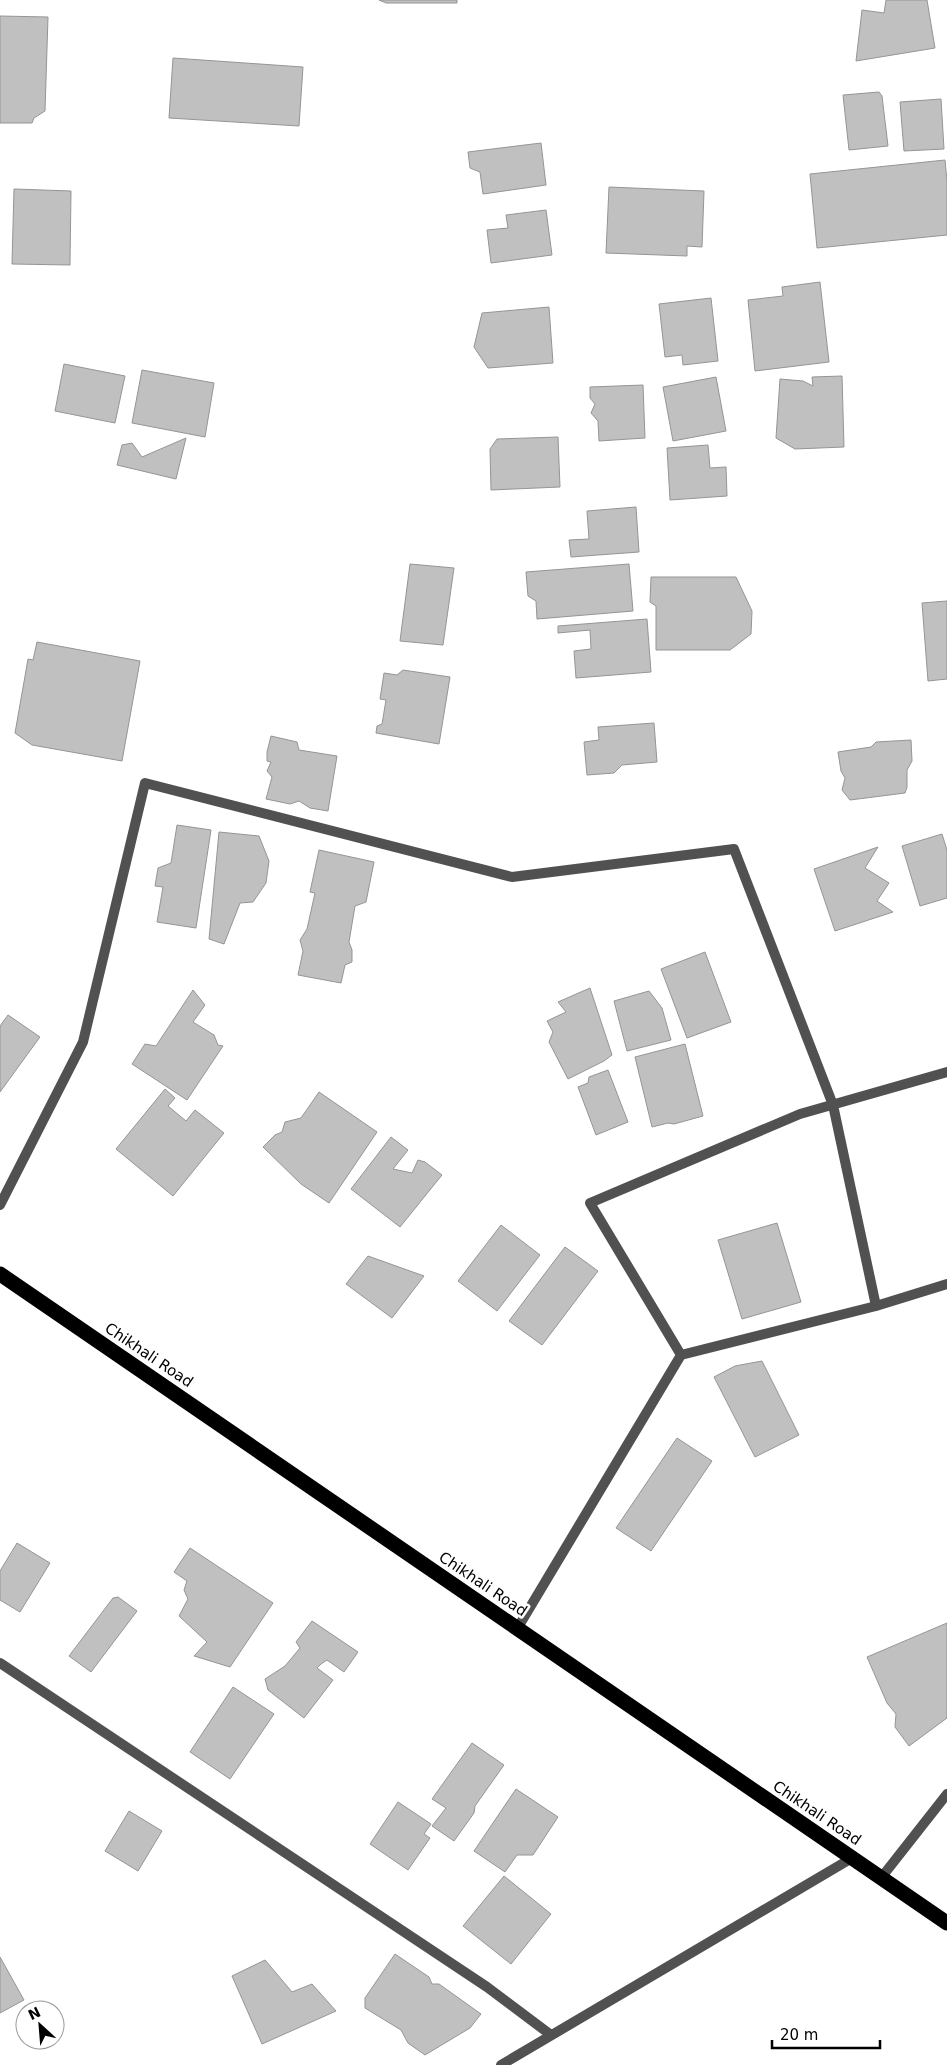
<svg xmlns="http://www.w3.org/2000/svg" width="947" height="2065" font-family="'DejaVu Sans',sans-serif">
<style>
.building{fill:#c0c0c0;stroke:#959595}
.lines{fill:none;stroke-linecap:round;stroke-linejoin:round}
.street{stroke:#515151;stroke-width:10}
.highway{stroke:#000;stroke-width:15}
.labels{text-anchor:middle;stroke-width:5;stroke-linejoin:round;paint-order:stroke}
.street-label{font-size:15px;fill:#000;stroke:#fff}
</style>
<rect width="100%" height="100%" fill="#fff"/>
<path class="building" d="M 379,0 L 457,0 L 457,3 L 386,3 Z
M 886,0 L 927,0 L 935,48 L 856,61 L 862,10 L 884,13 Z
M 0,16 L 48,17 L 45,111 L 34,118 L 32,123 L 0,123 Z
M 173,58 L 303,67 L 299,126 L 169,118 Z
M 879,92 L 882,96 L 888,146 L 849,150 L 843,95 Z
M 941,99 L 944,149 L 904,151 L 900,102 Z
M 541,143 L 546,185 L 483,194 L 480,172 L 470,168 L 468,152 Z
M 945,160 L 947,181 L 947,235 L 817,248 L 810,174 Z
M 609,187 L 704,191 L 702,247 L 687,246 L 687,256 L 606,253 Z
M 14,189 L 71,191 L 70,265 L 12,264 Z
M 546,210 L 552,255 L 491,263 L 487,230 L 508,228 L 506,215 Z
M 820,282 L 829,362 L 755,371 L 748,300 L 783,296 L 782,287 Z
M 711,298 L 718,361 L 683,365 L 682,355 L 665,357 L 659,304 Z
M 549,307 L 553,363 L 488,368 L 474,347 L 482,313 Z
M 64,364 L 125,376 L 115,423 L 55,411 Z
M 142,370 L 214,383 L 205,437 L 132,423 Z
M 842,376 L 844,447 L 795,449 L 776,438 L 780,379 L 803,381 L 813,386 L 812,377 Z
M 716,377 L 726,431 L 673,441 L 663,387 Z
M 643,385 L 645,438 L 599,441 L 598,421 L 591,413 L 595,404 L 590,398 L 590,387 Z
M 558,437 L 560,487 L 491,490 L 490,449 L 497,439 Z
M 186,438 L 176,479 L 117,465 L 122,445 L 132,443 L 142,457 Z
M 708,445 L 710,468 L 726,467 L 727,496 L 670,500 L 667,448 Z
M 636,507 L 639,552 L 571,557 L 569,540 L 589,539 L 587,511 Z
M 410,564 L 454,568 L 443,645 L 400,641 Z
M 629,564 L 633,611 L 537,619 L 536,601 L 528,596 L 526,572 Z
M 651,577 L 736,577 L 752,611 L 751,634 L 730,650 L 656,650 L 656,606 L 650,602 Z
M 947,601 L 947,679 L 928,681 L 922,603 Z
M 647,619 L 651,672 L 576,678 L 574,651 L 591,649 L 590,630 L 558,633 L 558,626 Z
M 37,642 L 140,661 L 122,761 L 32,745 L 15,733 L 28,659 L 33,660 Z
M 403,670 L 450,677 L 439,744 L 376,733 L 377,726 L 382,724 L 386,700 L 380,699 L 384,673 L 397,675 Z
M 654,723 L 657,762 L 622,765 L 614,773 L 587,775 L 584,742 L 599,740 L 598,727 Z
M 271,736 L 297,742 L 299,750 L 337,756 L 328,811 L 310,808 L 299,801 L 290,804 L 266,799 L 272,777 L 267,771 L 271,762 L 267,761 L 267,752 Z
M 911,740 L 912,761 L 907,770 L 907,787 L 905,793 L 850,800 L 842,790 L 845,778 L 841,771 L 838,752 L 871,747 L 876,742 Z
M 177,825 L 211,830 L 196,928 L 157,922 L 163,887 L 155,886 L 158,868 L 171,863 Z
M 219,832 L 259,836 L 269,861 L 266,883 L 253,902 L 240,903 L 224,944 L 209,939 Z
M 942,834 L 947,850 L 947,898 L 920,906 L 902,846 Z
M 878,847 L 865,868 L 889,883 L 877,901 L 893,912 L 835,931 L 814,869 Z
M 319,850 L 374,862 L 366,902 L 355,906 L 349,942 L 352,950 L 352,962 L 345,965 L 341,983 L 298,975 L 303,951 L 300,940 L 307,929 L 315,893 L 310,892 Z
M 705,952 L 731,1022 L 687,1038 L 661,969 Z
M 590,988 L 612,1055 L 604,1061 L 568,1079 L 549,1042 L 553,1032 L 547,1021 L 566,1012 L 558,1002 Z
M 193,990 L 205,1005 L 193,1022 L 214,1035 L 218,1045 L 223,1046 L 187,1100 L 132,1064 L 145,1044 L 156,1046 Z
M 649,991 L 662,1008 L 671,1040 L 627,1051 L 614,1001 Z
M 8,1015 L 40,1037 L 0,1092 L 0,1026 Z
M 685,1044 L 703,1116 L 674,1124 L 668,1123 L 652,1127 L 635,1057 Z
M 608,1070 L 628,1122 L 596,1135 L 578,1087 L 588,1083 L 589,1077 Z
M 165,1089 L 175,1098 L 168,1106 L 186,1121 L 195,1110 L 224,1133 L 173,1196 L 116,1149 Z
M 319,1092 L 377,1132 L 329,1203 L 301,1184 L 263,1147 L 275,1135 L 282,1132 L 285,1122 L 301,1118 Z
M 391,1137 L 408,1150 L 393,1169 L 412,1173 L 418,1160 L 425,1162 L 442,1175 L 400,1227 L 351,1189 Z
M 777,1223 L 801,1302 L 742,1319 L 718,1240 Z
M 501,1225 L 540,1255 L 497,1311 L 458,1281 Z
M 565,1247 L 598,1271 L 542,1345 L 509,1321 Z
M 368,1256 L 424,1276 L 392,1318 L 346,1284 Z
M 762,1361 L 799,1435 L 755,1457 L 714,1377 L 735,1366 Z
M 677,1438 L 712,1461 L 651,1551 L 616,1528 Z
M 17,1543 L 50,1563 L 20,1612 L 0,1600 L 0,1571 Z
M 190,1548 L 273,1603 L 230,1667 L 194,1656 L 207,1642 L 179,1616 L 188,1599 L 184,1590 L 187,1581 L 174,1572 Z
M 118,1597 L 137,1611 L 91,1672 L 69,1656 L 113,1598 Z
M 312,1621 L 358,1652 L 344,1672 L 327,1660 L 321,1664 L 317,1668 L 333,1680 L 304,1718 L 268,1690 L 265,1679 L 285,1666 L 300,1648 L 296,1642 Z
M 947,1623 L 947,1718 L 909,1746 L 895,1727 L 896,1714 L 887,1703 L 867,1657 Z
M 233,1687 L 274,1714 L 230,1779 L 190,1752 Z
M 472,1743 L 504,1765 L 475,1806 L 474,1813 L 454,1841 L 432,1826 L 446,1808 L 432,1799 Z
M 516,1789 L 558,1817 L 533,1855 L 517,1855 L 505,1872 L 474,1851 Z
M 398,1802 L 431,1824 L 424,1834 L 430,1838 L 408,1870 L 370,1844 Z
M 129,1811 L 162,1831 L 138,1871 L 105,1851 Z
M 504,1876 L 551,1914 L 511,1964 L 463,1926 Z
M 395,1954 L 429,1977 L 432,1984 L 439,1984 L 481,2014 L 470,2028 L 425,2055 L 408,2043 L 401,2030 L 365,2008 L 365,1998 Z
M 0,1957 L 24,2000 L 0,2013 Z
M 265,1960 L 292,1992 L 312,1984 L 336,2011 L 262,2044 L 232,1976 Z"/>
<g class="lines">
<path class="street" d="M 0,1205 L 83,1042 L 145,783 L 512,877 L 734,849 L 833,1105 L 876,1306
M 681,1355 L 876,1306 L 947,1284
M 517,1629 L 681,1355 L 590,1203 L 800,1114 L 947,1072
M 0,1663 L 487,1987 L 551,2035
M 881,1878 L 947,1794
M 501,2065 L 852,1858"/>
<path class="highway" d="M 0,1274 L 947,1923"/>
</g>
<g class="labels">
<g class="street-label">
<text transform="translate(149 1355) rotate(34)" y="5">Chikhali Road</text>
<text transform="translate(483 1584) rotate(34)" y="5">Chikhali Road</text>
<text transform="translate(817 1813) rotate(34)" y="5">Chikhali Road</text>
</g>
</g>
<g transform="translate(40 2025) rotate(334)"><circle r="24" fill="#ffffff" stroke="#999999"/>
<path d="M0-4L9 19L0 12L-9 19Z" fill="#000000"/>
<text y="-8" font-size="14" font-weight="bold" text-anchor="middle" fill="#000000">N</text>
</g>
<path d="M772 2040v8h108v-8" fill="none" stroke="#000000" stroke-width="2.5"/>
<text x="780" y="2040" font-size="15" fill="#000000" stroke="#ffffff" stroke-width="4" paint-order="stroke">20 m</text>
</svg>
